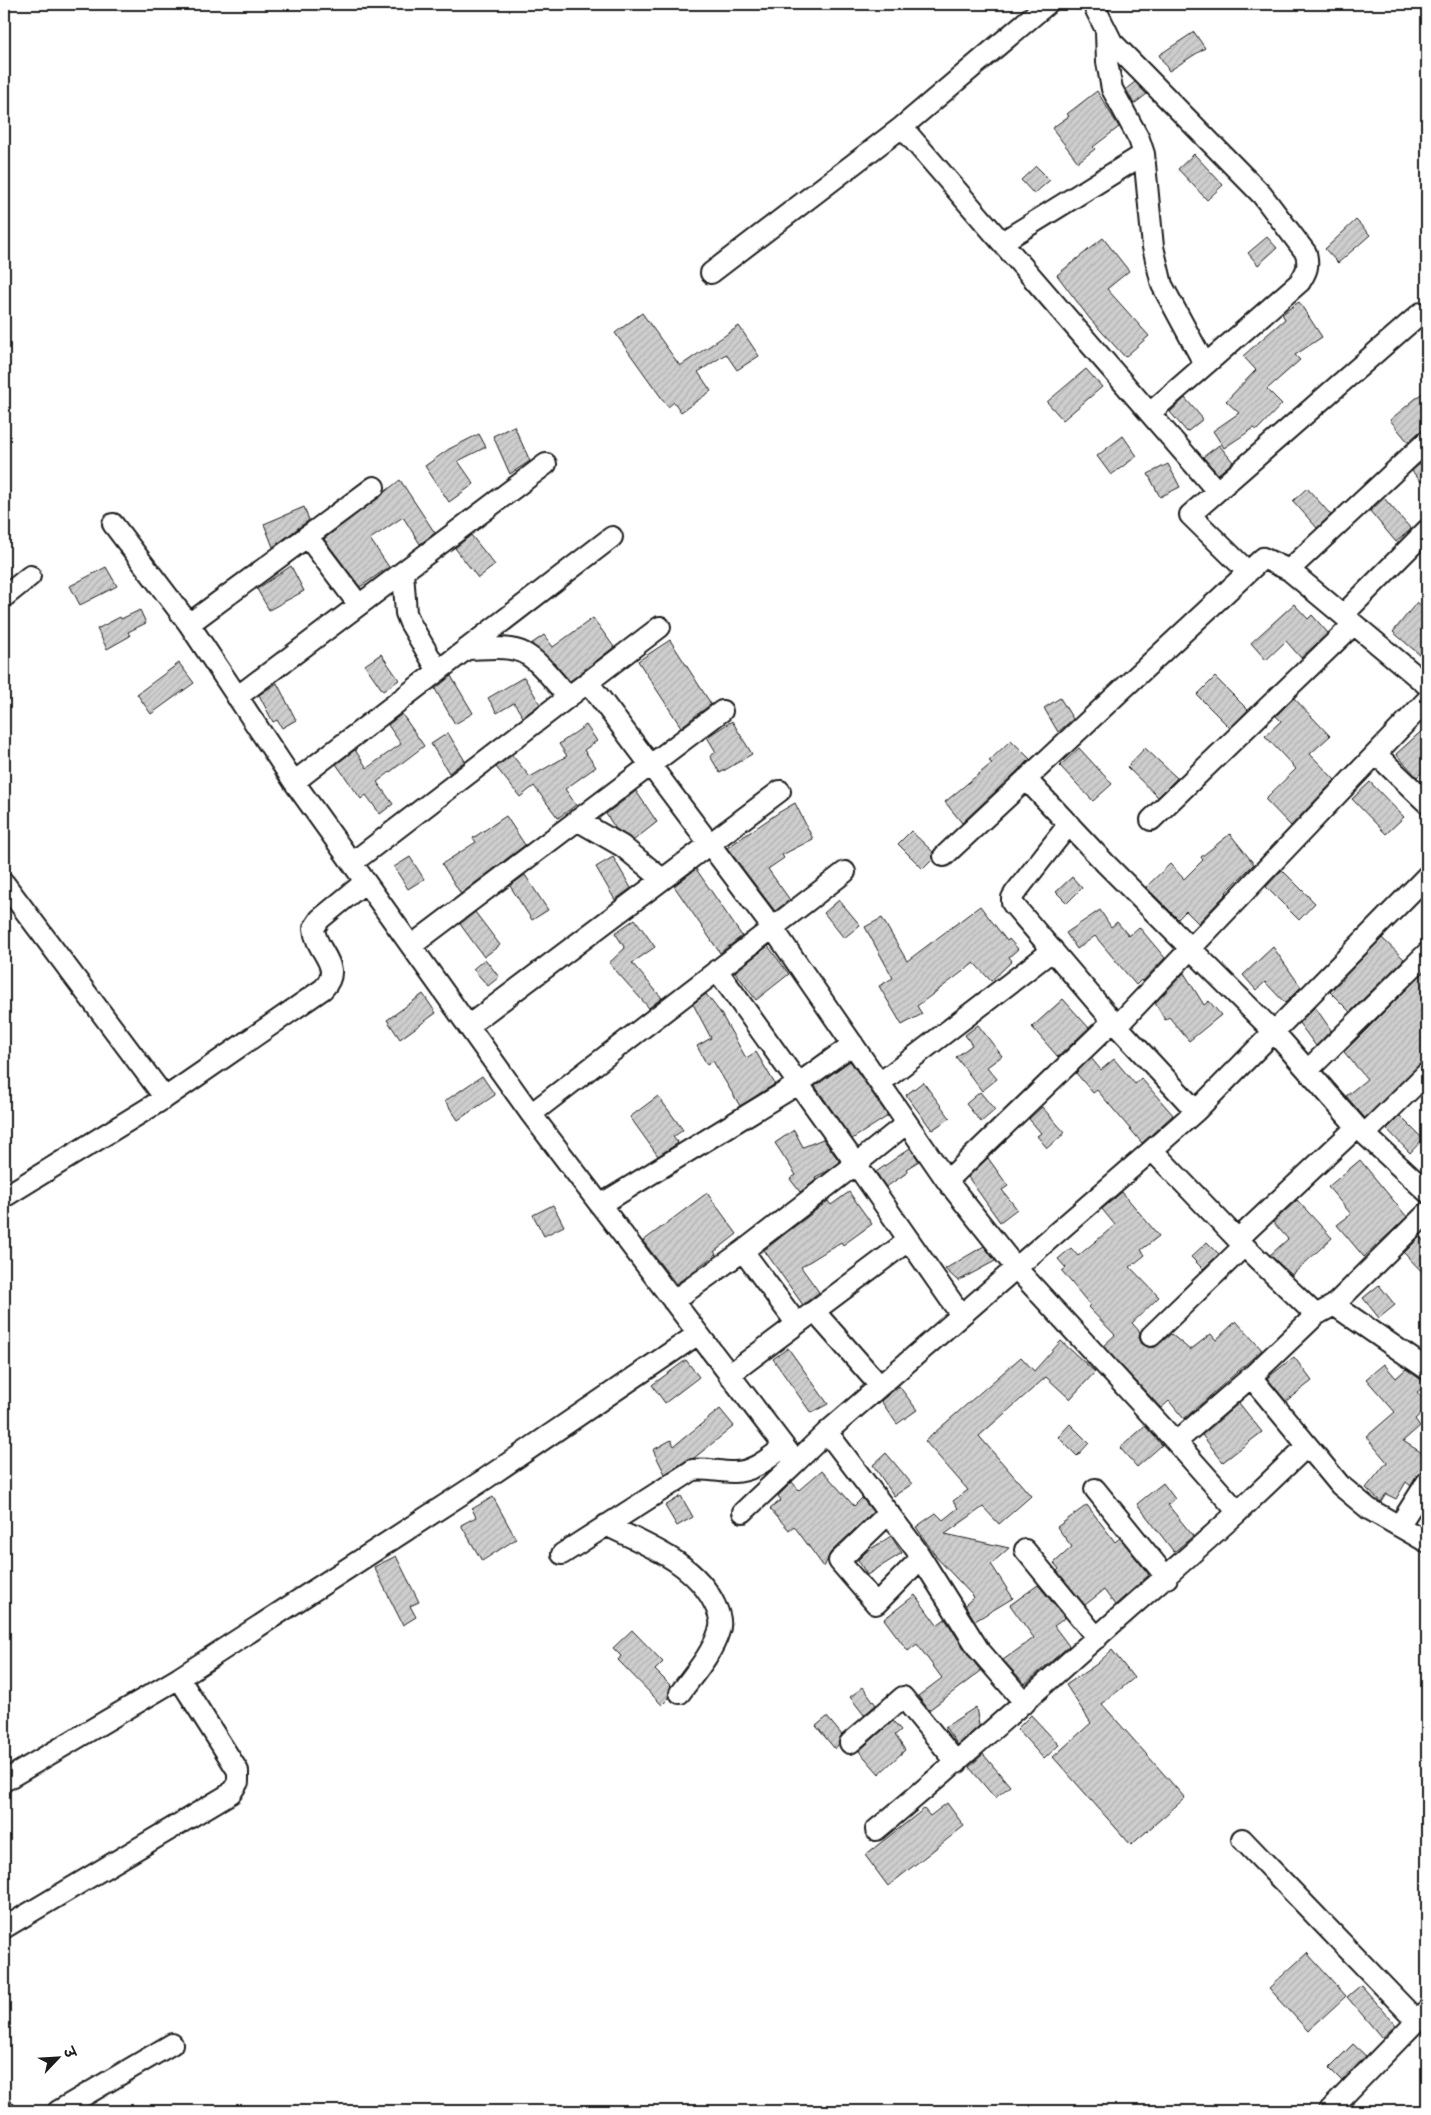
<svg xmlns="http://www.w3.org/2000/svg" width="1431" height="2115" font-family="Mynerve,'Playpen Sans Deva',sans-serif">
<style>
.building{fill:url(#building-hatch);stroke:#1c1c1c}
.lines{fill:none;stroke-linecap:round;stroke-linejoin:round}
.minor-casing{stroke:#1c1c1c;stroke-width:24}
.minor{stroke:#fff;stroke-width:20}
</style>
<defs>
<pattern id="building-hatch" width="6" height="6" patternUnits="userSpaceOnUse" patternTransform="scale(1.25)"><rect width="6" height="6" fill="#cecece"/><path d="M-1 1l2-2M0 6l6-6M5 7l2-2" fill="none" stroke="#b0b0b0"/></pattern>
</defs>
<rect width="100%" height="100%" fill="#fff"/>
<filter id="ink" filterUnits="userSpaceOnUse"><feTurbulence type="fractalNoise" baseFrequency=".02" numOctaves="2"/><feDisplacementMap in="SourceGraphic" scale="10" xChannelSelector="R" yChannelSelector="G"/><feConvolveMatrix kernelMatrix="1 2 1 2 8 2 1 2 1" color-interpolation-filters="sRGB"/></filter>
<g filter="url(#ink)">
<path class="building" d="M 1194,32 L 1205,48 L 1169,71 L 1159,55 Z
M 1135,82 L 1147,94 L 1134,104 L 1126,89 Z
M 1097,91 L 1119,127 L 1093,147 L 1095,149 L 1078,162 L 1052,128 L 1069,116 L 1067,114 Z
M 1194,154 L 1223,185 L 1207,200 L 1178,169 Z
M 1036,166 L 1050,180 L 1034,194 L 1021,180 Z
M 1356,220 L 1370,235 L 1338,263 L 1325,249 Z
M 1267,237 L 1277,248 L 1258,265 L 1248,253 Z
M 1103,238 L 1129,271 L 1107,289 L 1149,336 L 1125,357 L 1090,319 L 1057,275 Z
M 1299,302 L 1322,337 L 1295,355 L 1300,360 L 1267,389 L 1282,404 L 1257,430 L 1254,428 L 1224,448 L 1213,431 L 1239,413 L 1226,401 L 1256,370 L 1243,356 L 1285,319 L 1282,314 Z
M 642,313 L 680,366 L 739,326 L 759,356 L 737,370 L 726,354 L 698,372 L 711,391 L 681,412 L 674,402 L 668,407 L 615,333 Z
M 1086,369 L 1102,387 L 1063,420 L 1047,402 Z
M 1427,389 L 1427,429 L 1419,432 L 1408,442 L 1390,420 Z
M 1185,398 L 1203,419 L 1187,432 L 1170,412 Z
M 514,426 L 530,461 L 510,474 L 493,436 Z
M 479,434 L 486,447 L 458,461 L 474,484 L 449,502 L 425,466 L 449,449 Z
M 1123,436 L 1137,456 L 1111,475 L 1097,456 Z
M 1219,445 L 1233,462 L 1218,474 L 1203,457 Z
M 1427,457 L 1427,489 L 1412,471 Z
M 1168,464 L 1180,487 L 1160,497 L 1148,474 Z
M 400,480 L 435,533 L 420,544 L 403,517 L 370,539 L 389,567 L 360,587 L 324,539 Z
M 1307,488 L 1331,515 L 1317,528 L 1293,501 Z
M 1384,498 L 1411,529 L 1396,542 L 1370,511 Z
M 304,507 L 309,520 L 273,547 L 264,524 Z
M 471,535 L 495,565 L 478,578 L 455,548 Z
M 291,566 L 304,591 L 269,610 L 257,589 Z
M 106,567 L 117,586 L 80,605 L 70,586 Z
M 1417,602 L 1427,611 L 1427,646 L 1420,655 L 1393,632 Z
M 1294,604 L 1308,619 L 1312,615 L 1328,633 L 1301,658 L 1286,641 L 1266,660 L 1251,643 Z
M 140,610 L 146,623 L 128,632 L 130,636 L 107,649 L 97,629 L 120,617 L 121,619 Z
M 593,618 L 614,647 L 570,681 L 550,659 L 531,644 L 544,635 L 553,647 Z
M 670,640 L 711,704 L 681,727 L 638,661 Z
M 381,654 L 399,680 L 383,691 L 365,665 Z
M 179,663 L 194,683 L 151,714 L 137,694 Z
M 451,676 L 473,713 L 455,724 L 435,689 Z
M 524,677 L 540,704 L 523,717 L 514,703 L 497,713 L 488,698 Z
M 1215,677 L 1248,710 L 1230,728 L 1197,695 Z
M 277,683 L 296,720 L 282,728 L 277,720 L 273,722 L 259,695 Z
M 1060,698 L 1073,719 L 1058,732 L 1044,708 Z
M 1294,698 L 1330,736 L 1310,754 L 1335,780 L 1291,826 L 1265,799 L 1296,769 L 1265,736 L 1281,721 L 1276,716 Z
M 402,714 L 424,746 L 377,782 L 393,804 L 380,814 L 366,795 L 361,799 L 336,764 L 355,750 L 367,768 L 401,744 L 388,725 Z
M 732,721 L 752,754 L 720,773 L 710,756 L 716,752 L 707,737 Z
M 586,725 L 597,741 L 584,750 L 596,767 L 565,789 L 576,805 L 558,818 L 534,786 L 520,797 L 496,767 L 512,755 L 530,777 L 567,756 L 559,744 Z
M 1427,726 L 1427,767 L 1417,777 L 1396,754 Z
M 448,733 L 465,761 L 449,773 L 431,744 Z
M 1011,740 L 1030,759 L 962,823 L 945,802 L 992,763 L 989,761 Z
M 1079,748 L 1112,784 L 1093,801 L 1060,766 Z
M 1145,748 L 1177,778 L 1158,797 L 1127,767 Z
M 1370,782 L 1404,817 L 1386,834 L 1352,799 Z
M 636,791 L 657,822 L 634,840 L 616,829 L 606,814 Z
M 795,803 L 813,839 L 782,855 L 784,858 L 768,869 L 790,900 L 775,911 L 727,848 L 778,813 Z
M 506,816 L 525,845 L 461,894 L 442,864 L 476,842 L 473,838 Z
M 911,831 L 933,852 L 933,859 L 923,869 L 898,844 Z
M 1230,834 L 1254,864 L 1226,892 L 1227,893 L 1198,923 L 1186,911 L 1178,919 L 1146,887 L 1170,864 L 1184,879 L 1203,860 L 1201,857 Z
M 410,857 L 424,879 L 408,889 L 394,867 Z
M 613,857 L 631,888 L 615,900 L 596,867 Z
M 696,869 L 742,936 L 720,953 L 674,886 Z
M 1282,870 L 1315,903 L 1299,920 L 1266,887 Z
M 525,875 L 548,910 L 532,920 L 510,886 Z
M 1072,877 L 1082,888 L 1067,903 L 1056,892 Z
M 839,900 L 860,925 L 844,938 L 824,913 Z
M 980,906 L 1007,941 L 1009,939 L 1018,949 L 1009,957 L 1012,961 L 991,981 L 974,963 L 917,1006 L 922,1014 L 902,1025 L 879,986 L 893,978 L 865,927 L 882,918 L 907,961 Z
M 1100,910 L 1111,927 L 1117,922 L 1129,936 L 1139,927 L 1165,958 L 1142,982 L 1141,980 L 1136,985 L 1095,936 L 1077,949 L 1066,933 Z
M 475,912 L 500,945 L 484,957 L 460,924 Z
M 635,919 L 655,947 L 632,963 L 662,998 L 649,1008 L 609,963 L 625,948 L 615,933 Z
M 1382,938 L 1404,959 L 1350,1012 L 1330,992 Z
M 768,946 L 789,974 L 756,1000 L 735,972 Z
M 1273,947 L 1301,987 L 1285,1003 L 1265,982 L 1256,990 L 1243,975 Z
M 485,959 L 499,977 L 488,986 L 473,969 Z
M 1427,969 L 1427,1061 L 1419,1065 L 1365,1118 L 1346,1096 L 1367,1079 L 1344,1052 Z
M 1184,973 L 1204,1005 L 1209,1001 L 1221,1015 L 1189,1041 L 1169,1017 L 1165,1020 L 1155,1003 Z
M 423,994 L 436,1013 L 400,1039 L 387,1020 Z
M 706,994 L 720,1012 L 746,1058 L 756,1052 L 775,1084 L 740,1106 L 713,1061 L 707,1065 L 697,1046 L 711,1038 L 693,1004 Z
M 1063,999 L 1089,1028 L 1058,1057 L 1032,1027 Z
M 1315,1007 L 1331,1030 L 1316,1046 L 1299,1023 Z
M 978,1025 L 1002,1056 L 987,1067 L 997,1079 L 982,1091 L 956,1057 L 972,1045 L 965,1035 Z
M 1091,1058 L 1101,1070 L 1114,1059 L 1135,1084 L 1141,1078 L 1173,1115 L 1142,1143 L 1097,1090 L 1093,1093 L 1076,1073 Z
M 850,1061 L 888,1116 L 852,1139 L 815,1086 Z
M 482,1076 L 495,1095 L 458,1120 L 445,1101 Z
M 923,1082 L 950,1118 L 932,1130 L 906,1095 Z
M 980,1092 L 995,1110 L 981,1122 L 966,1104 Z
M 658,1096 L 683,1130 L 673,1137 L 678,1143 L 658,1156 L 630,1117 Z
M 1042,1107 L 1065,1133 L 1047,1148 L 1037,1136 L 1041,1133 L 1029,1119 Z
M 1400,1116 L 1423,1139 L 1410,1153 L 1387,1129 Z
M 794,1130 L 803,1147 L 823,1139 L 840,1162 L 826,1172 L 815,1177 L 816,1180 L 800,1192 L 790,1179 L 796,1175 L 775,1143 Z
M 910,1148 L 919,1161 L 906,1169 L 908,1172 L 886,1187 L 876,1172 Z
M 988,1158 L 1008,1186 L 1002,1190 L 1017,1209 L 1000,1222 L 968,1177 Z
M 1360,1160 L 1407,1217 L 1364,1257 L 1337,1225 L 1351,1214 L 1328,1187 Z
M 849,1192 L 872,1224 L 843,1245 L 841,1242 L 801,1267 L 819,1292 L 803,1305 L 764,1250 L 828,1201 L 831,1205 Z
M 1122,1192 L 1159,1236 L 1141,1250 L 1145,1255 L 1130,1267 L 1159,1297 L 1132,1323 L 1140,1332 L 1139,1338 L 1142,1344 L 1154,1348 L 1171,1334 L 1190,1350 L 1211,1334 L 1216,1340 L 1236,1321 L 1262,1350 L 1184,1419 L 1169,1401 L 1161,1408 L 1103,1346 L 1115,1335 L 1088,1307 L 1090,1305 L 1062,1271 L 1066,1268 L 1058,1259 L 1071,1248 L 1078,1256 L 1115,1225 L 1102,1209 Z
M 707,1193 L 737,1234 L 714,1252 L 716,1254 L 676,1284 L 643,1241 Z
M 1297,1200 L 1332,1238 L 1292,1275 L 1270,1255 L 1288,1239 L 1273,1222 Z
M 553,1205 L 564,1226 L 544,1236 L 533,1215 Z
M 1420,1237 L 1427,1245 L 1427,1277 L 1404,1253 Z
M 1207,1242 L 1219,1254 L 1203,1269 L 1191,1257 Z
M 984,1246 L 995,1261 L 958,1281 L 945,1269 Z
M 1379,1285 L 1395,1305 L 1379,1318 L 1363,1298 Z
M 1061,1341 L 1095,1372 L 1070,1399 L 1046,1377 L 979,1436 L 1031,1496 L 999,1524 L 983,1507 L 945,1534 L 1009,1548 L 991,1564 L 1013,1598 L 975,1621 L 965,1605 L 974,1597 L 937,1558 L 916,1527 L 936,1513 L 943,1520 L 958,1508 L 953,1501 L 968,1490 L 925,1441 L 1021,1357 L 1034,1371 Z
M 788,1348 L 828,1404 L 811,1413 L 773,1359 Z
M 1294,1357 L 1312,1381 L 1286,1401 L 1267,1378 Z
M 686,1360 L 699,1377 L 665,1403 L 652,1385 Z
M 1384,1364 L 1396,1378 L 1406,1369 L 1427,1384 L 1417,1392 L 1427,1404 L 1427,1408 L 1415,1419 L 1420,1426 L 1403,1441 L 1427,1456 L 1427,1470 L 1417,1475 L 1411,1486 L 1406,1482 L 1396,1499 L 1386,1494 L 1381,1502 L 1366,1488 L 1387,1462 L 1366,1437 L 1395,1412 L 1366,1379 Z
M 899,1386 L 917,1410 L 897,1424 L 881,1401 Z
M 1239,1403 L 1262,1432 L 1223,1462 L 1202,1435 Z
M 720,1409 L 734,1426 L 694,1458 L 687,1460 L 665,1474 L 653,1450 L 671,1440 L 674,1446 Z
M 1070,1424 L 1089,1443 L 1077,1456 L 1058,1437 Z
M 1145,1426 L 1162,1445 L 1137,1467 L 1120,1448 Z
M 886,1453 L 912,1484 L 894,1496 L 873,1465 Z
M 822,1470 L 854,1506 L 862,1498 L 873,1512 L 831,1552 L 824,1567 L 794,1526 L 789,1530 L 770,1509 L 781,1500 L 778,1496 L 792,1482 L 799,1490 Z
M 1163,1483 L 1175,1499 L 1168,1505 L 1193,1536 L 1174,1552 L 1137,1504 Z
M 681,1496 L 693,1517 L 677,1526 L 665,1506 Z
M 493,1497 L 516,1539 L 482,1561 L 461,1525 L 476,1517 L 472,1509 Z
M 1087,1505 L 1115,1542 L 1120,1538 L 1149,1575 L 1115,1605 L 1104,1590 L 1085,1605 L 1057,1571 L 1059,1569 L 1054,1563 L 1072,1547 L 1057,1527 Z
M 891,1536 L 902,1553 L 867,1575 L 858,1560 L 866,1552 Z
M 396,1556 L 419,1602 L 410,1606 L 416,1617 L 403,1625 L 374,1567 Z
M 1038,1585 L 1065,1618 L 1054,1626 L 1069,1646 L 1025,1684 L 1003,1660 L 1034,1638 L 1010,1605 Z
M 915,1595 L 937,1625 L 945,1619 L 969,1656 L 981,1671 L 929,1710 L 918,1696 L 942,1678 L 917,1644 L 908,1651 L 884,1619 Z
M 632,1630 L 663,1662 L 655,1670 L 671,1686 L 669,1698 L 662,1705 L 618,1660 L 621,1656 L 613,1648 Z
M 1112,1650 L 1134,1678 L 1102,1704 L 1185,1798 L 1131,1845 L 1053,1757 L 1091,1723 L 1066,1685 L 1097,1664 Z
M 863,1687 L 876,1705 L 864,1715 L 850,1697 Z
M 976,1707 L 979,1726 L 958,1745 L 945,1727 Z
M 1031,1715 L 1059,1745 L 1044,1759 L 1017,1729 Z
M 827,1717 L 842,1735 L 838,1745 L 835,1749 L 816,1726 Z
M 893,1721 L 901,1730 L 895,1735 L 905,1750 L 879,1774 L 859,1751 Z
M 983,1754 L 1010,1786 L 995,1798 L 969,1767 Z
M 947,1803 L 964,1826 L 888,1886 L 865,1855 L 924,1809 L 930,1816 Z
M 1307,1953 L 1346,1996 L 1308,2031 L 1269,1988 Z
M 1361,1985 L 1396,2025 L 1382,2038 L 1347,1997 Z
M 1353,2044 L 1366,2056 L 1342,2081 L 1329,2068 Z"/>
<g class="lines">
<defs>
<path id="minor" d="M 1047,4 L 902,127 L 1217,491
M 1093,4 L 1112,42 L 1262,195 L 1306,253 C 1309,266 1307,271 1300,282 L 1150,413
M 1106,32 L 1107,62 L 1112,89 L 1139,139 L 1144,154 L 1153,247 L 1162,285 L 1205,365
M 1002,242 L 1144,154
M 711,273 L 902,127
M 1427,441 L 1289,570 L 1427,685
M 113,524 L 189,624 L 294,782
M 307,536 L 359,605
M 403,572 L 406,613 L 410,623 L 438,671
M 1248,572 L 1190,515 L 1421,313
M 4,597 L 30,576
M 1343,615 L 1427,530
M 189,624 L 374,487
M 466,649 C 483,649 509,645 524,653 C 541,662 555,683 568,697
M 588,682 L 660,627
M 237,697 L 546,464
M 1376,754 L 1427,803
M 1026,779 L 1105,863 L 1274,1032 L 1357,1127 L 1427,1192
M 577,820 L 622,846 L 662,879
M 1151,820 L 1354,624
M 1069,824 L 1015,893 L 1012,898 L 1012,903 L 1117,1026
M 944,856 L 1263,558 L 1289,570
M 352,863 L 294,782 L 612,537
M 4,883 L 165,1098
M 411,946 L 722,711
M 468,1026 L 780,791
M 1308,1070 L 1427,953
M 880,1083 L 1053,950
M 1196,1111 L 1117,1026 L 1427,700
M 531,1114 L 845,872
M 907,1123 L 856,1164 L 961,1315
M 1365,1134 L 1427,1073
M 947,1181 L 1113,1021
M 4,1197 L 165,1098 L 323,989 C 345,966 315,952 314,928 L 320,919 L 365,882
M 600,1205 L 798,1084 L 853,1044
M 1238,1239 L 1357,1127
M 743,1251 L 797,1324
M 673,1301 L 743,1251 L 856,1164 L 717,970
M 1334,1305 L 1427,1369
M 814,1311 L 880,1386
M 1316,1315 L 1334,1305 L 1427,1213
M 1151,1336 L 1244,1246
M 729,1375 L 909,1240
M 1251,1377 L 1340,1485 L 1369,1509 L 1427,1542
M 827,1432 L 796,1462 L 531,1114 L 352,863 L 588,682 L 772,927 L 947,1181 L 1016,1268 L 1176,1442
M 1095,1489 L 1167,1578
M 743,1512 L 796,1462
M 1238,1512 L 1307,1446
M 889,1513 L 839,1561 L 876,1604 L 921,1558
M 606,1525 C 646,1545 695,1562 715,1605 C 719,1613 722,1623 719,1631 C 712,1654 694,1674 680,1693
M 1399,1526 L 1427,1482
M 1025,1550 L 1097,1638
M 562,1554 L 693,1470 C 707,1468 718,1472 732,1472 C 752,1473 769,1458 784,1447
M 1025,1703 L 979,1650 L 915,1548 L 827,1432 L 1152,1150
M 850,1743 L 903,1697 L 957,1763
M 4,1781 L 179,1678 L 485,1479 L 698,1334
M 876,1830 C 951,1768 1023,1703 1096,1638 C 1143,1596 1191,1555 1238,1512 L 1176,1442 L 1251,1377 L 1316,1315 L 1244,1246 L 1152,1150 L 1196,1111 L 1427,876
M 1242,1839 L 1417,2021
M 4,1928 L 231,1793 L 238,1782 L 238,1771 L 179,1678
M 4,2111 L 5,2111
M 58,2111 L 172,2044
M 1329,2111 L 1427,2010"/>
</defs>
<use href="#minor" class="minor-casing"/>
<use href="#minor" class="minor"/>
</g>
</g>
<rect width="1431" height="2115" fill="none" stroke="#fff" stroke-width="20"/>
<rect x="10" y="10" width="1411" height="2095" fill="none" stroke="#1c1c1c" stroke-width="2" filter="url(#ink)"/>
<g transform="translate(58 2058) rotate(65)" stroke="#ffffff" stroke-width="4" paint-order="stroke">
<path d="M0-4L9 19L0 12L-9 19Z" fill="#1c1c1c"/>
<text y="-8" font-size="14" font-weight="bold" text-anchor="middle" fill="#1c1c1c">उ</text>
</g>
</svg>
